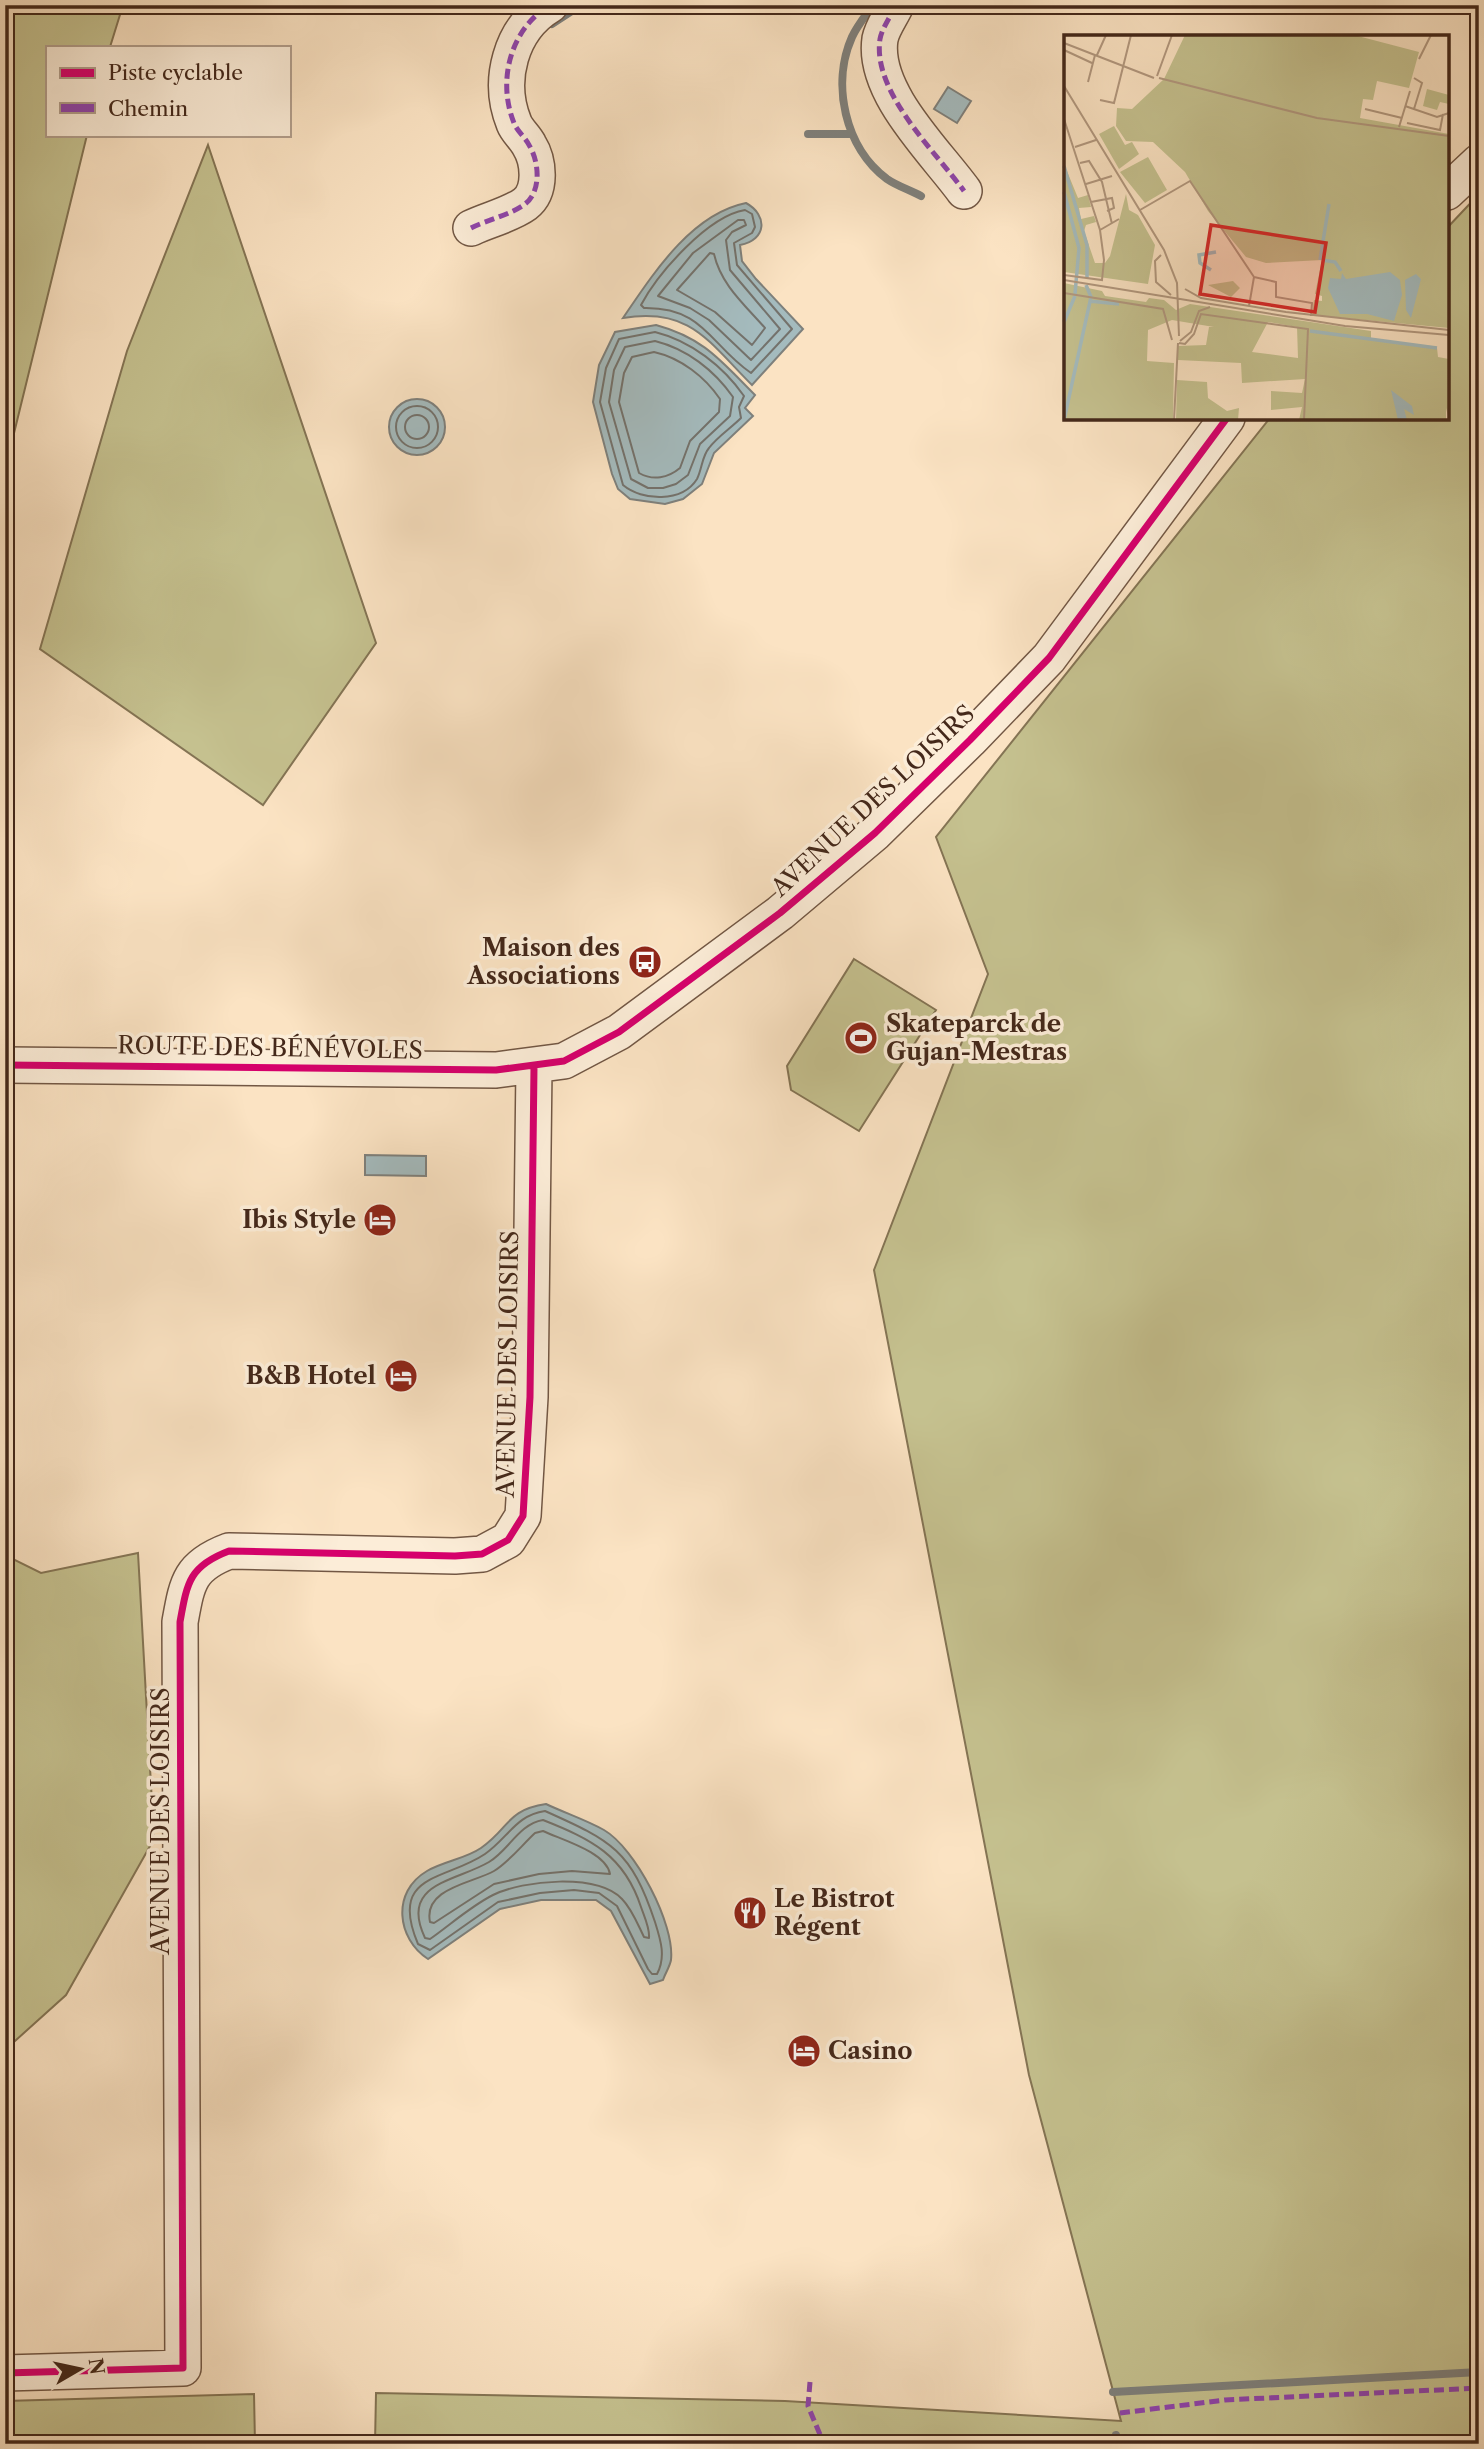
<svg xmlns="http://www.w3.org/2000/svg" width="1484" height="2449" font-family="'Libre Caslon Text',serif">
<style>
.green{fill:#c5c18f;stroke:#847454;stroke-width:2}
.water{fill:#a4bbbe;stroke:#7e807c;stroke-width:2}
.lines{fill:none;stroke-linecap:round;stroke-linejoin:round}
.shore{stroke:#74726c;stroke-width:2}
.stream{stroke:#7e807c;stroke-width:8}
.minor-casing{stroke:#725744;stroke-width:38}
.minor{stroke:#fcedd8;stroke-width:35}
.quiet{stroke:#8e44ad;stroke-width:5;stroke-dasharray:10 5;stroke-linecap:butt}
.cycleway-casing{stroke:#fcedd8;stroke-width:11}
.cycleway{stroke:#d6006c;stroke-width:7}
.labels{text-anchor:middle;stroke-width:7;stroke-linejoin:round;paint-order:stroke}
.street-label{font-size:24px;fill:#44281a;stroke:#fcedd8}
.poi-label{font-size:24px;font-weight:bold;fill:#44281a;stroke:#fcedd8;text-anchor:end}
.inset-river{fill:none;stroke:#a4bbbe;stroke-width:3.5}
.inset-road{fill:none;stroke:#b2987f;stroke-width:2}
.view{fill:#d62828;fill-opacity:0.15;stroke:#d62828;stroke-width:3.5}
.inset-edge{fill:none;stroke:#44281a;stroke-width:3.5}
</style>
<rect width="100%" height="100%" fill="#fbe3c3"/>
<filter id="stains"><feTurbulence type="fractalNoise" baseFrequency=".00286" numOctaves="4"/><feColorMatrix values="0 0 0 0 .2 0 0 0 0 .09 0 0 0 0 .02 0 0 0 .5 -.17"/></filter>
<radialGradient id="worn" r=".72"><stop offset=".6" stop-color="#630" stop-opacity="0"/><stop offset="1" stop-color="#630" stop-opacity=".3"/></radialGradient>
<path class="green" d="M 5,5 L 123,5 L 110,47 L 47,47 L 47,135 L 87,135 L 5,470 Z
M 208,145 L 376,643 L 263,805 L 40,649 L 127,351 Z
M 1479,194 L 1479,2444 L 375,2444 L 376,2393 L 785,2401 L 1121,2421 L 1029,2075 L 874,1270 L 988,974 L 936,837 L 1270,418 L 1447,418 L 1447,228 Z
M 854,959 L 936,1010 L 859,1131 L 791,1090 L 787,1066 Z
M 138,1553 L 154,1839 L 66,1995 L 5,2050 L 5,1555 L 41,1573 Z
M 254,2394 L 255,2444 L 5,2444 L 5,2401 Z"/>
<path class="water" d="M 948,87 L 971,101 L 957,123 L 934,109 Z
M 746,203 C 768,215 767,240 740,245 L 742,261 L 756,279 L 803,329 L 752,385 C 708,341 690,307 623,318 C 653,274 691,214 746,203 Z
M 656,325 C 704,338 721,361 755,395 L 745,408 L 753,416 L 714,453 L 702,484 L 683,499 L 665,504 L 630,499 L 618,489 L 612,474 L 593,402 L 599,365 L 615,332 Z
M389 427a28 28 0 1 1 56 0a28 28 0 1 1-56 0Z
M 365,1155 L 426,1156 L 426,1176 L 365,1175 Z
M 546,1804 C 565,1813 586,1820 604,1830 C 635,1848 675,1924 671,1960 C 670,1966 665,1974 663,1980 L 650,1984 L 611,1911 L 596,1900 L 541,1900 L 500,1909 L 428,1959 C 397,1939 391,1892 427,1871 C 444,1861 465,1859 481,1848 C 510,1828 506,1810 546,1804 Z"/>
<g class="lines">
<path class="shore" d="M 745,210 L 752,214 L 755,227 L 752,233 L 734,243 L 737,265 L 792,329 L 751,373 C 710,345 704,307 644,308 L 641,305 C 658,273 708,216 745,210 Z
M 738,220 L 744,220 L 746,225 L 732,232 L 726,240 L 730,270 L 780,329 L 751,360 L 709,320 L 690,308 L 658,296 L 693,253 Z
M 710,253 L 714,254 C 721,285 745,305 765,328 L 752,345 L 715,312 L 677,290 Z
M 655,332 C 691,341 723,366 744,396 L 739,407 L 741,418 C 731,428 717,437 709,448 C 702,456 702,469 697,479 C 682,503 642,501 623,485 L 600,402 L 606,368 L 619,339 Z
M 655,341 C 687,349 714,370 733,397 L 730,416 L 700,444 L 688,475 L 676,484 L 663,488 L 648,488 L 631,479 L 609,402 L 614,370 L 625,347 Z
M 654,352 C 681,358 705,377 720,399 L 719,412 L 690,441 L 680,468 C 668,478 653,481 639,473 L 619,402 L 624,373 L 632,357 Z
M396 427a21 21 0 1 1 42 0a21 21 0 1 1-42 0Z
M405 427a12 12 0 1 1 24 0a12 12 0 1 1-24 0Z
M 545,1811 C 612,1841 631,1850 655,1922 C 661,1941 666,1957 657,1974 L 652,1974 L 648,1969 L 617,1906 L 599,1893 L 574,1890 L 540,1893 L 498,1902 L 430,1950 L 418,1944 C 388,1873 445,1881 485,1854 C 508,1838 516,1815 545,1811 Z
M 543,1820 C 591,1839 624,1855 641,1907 C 644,1916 650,1928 649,1938 L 644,1937 C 638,1925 632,1909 622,1899 C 597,1873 523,1880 493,1895 C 471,1906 450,1925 430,1939 L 425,1938 C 399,1883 455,1882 489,1862 C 509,1850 519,1824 543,1820 Z
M 543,1831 C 562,1840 606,1852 610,1874 L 572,1871 L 539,1874 L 494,1884 L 434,1923 L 430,1922 C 423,1888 473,1883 494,1871 C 509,1862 522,1845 535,1833 Z"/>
<path class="stream" d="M 873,5 C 866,15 857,26 852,37 C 831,84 845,148 887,179 C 897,186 910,190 921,196
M 552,24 L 575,9 L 596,5
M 808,134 L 852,134
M 1113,2392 L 1479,2372
M 1116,2435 L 1117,2444"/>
<defs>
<path id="minor" d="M 896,5 C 891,16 882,28 880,39 C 872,92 935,151 964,191
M 1447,192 L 1479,162
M 471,228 C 487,220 510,215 525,204 C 542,191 539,161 529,145 C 525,137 517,131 514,123 C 497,81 510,29 550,5
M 5,1065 L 496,1070 L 564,1061 L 619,1032 L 780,913 L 875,833 L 970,740 L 1049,658 L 1227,418
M 5,2373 L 183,2368 L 180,1622 C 187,1583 189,1566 229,1551 L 455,1556 L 482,1554 L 508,1540 L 523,1516 L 530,1397 L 534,1067"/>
</defs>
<use href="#minor" class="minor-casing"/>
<use href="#minor" class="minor"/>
<path class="quiet" d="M 896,5 C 891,16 882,28 880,39 C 872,92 935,151 964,191
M 471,228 C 487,220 510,215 525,204 C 542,191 539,161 529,145 C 525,137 517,131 514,123 C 497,81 510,29 550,5
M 810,2382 L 808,2406 L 824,2444
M 1120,2413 L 1225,2400 L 1479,2388"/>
<defs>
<path id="cycleway" d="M 5,1065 L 496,1070 L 564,1061 L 619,1032 L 780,913 L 875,833 L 970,740 L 1049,658 L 1227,418
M 5,2373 L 183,2368 L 180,1622 C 187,1583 189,1566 229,1551 L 455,1556 L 482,1554 L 508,1540 L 523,1516 L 530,1397 L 534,1067"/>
</defs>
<use href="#cycleway" class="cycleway-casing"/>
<use href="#cycleway" class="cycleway"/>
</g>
<defs>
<symbol id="bus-disc" viewBox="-11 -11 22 22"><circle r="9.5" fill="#8f2418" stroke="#fcedd8"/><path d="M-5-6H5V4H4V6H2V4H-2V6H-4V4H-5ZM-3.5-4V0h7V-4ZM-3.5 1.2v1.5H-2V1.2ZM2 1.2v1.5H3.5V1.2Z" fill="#fff"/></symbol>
<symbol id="stadium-disc" viewBox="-11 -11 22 22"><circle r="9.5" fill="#8f2418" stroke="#fcedd8"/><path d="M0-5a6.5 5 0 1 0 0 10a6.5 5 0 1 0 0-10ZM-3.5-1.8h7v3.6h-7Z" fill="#fff"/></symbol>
<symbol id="hotel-disc" viewBox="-11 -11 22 22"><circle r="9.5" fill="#8f2418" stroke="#fcedd8"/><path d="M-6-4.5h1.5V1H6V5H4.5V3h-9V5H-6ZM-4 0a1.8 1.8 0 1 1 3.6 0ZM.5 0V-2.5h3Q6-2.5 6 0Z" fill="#fff"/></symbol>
<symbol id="restaurant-disc" viewBox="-11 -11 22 22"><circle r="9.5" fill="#8f2418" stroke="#fcedd8"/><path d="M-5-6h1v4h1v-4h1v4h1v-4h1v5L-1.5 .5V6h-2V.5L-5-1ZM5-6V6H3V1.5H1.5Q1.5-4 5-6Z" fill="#fff"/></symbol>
</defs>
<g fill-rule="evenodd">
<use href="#bus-disc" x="626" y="943" width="38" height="38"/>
<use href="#stadium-disc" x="842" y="1019" width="38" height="38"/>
<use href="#hotel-disc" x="361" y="1201" width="38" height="38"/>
<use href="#hotel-disc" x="382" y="1357" width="38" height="38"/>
<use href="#restaurant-disc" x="731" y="1894" width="38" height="38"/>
<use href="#hotel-disc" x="785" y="2032" width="38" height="38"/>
</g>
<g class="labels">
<g class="street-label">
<text transform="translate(873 801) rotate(-43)" y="8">AVENUE DES LOISIRS</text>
<text transform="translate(270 1048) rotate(1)" y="8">ROUTE DES BÉNÉVOLES</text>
<text transform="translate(508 1364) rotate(-89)" y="8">AVENUE DES LOISIRS</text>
<text transform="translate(161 1821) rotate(-90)" y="8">AVENUE DES LOISIRS</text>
</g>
<g class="poi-label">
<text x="620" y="956">Maison des<tspan x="620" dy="28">Associations</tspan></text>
<text x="886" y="1032" text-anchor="start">Skateparck de<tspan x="886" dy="28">Gujan-Mestras</tspan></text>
<text x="356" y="1228">Ibis Style</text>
<text x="376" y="1384">B&amp;B Hotel</text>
<text x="774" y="1907" text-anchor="start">Le Bistrot<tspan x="774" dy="28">Régent</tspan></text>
<text x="828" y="2059" text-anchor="start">Casino</text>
</g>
</g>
<g transform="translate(1064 35)">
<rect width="385" height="385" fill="#fbe3c3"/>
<path d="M 121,0 L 290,0 L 355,17 L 345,53 L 313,46 L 309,65 L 299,64 L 296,83 L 385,99 L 385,293 L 248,280 L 250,265 L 258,266 L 258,261 L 251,259 L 258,225 L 202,228 L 182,222 L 144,176 L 121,137 L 89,107 L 62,106 L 52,91 L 53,73 L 68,74 L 100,44 ZM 363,54 L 385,60 L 385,69 L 376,67 L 373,75 L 359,71 ZM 50,91 L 61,110 L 68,107 L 75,119 L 55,134 L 35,99 ZM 84,122 L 103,155 L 81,168 L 56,137 ZM 0,129 L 14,163 L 24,160 L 27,172 L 15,173 L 17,184 L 30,181 L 32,187 L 22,190 L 20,196 L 31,228 L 41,228 L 46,221 L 62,159 L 65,175 L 74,180 L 91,210 L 84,249 L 0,237 ZM 169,246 L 176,253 L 167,262 L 144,250 ZM 0,248 L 38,256 L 41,261 L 82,267 L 85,263 L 100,265 L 112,275 L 126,269 L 307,296 L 307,305 L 373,313 L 374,322 L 385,324 L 385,385 L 382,373 L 382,385 L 235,385 L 238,372 L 207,375 L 207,356 L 238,358 L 241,344 L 178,348 L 177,328 L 114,325 L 114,311 L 142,310 L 145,292 L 150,292 L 108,285 L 84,295 L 83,326 L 110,328 L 109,385 L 0,385 ZM 204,287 L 233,292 L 234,323 L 188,317 ZM 113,345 L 143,347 L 144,363 L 163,376 L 175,373 L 174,385 L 112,385 Z" fill="#c5c18f" fill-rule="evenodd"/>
<path d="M 326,237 L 336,245 L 338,260 L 330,286 L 303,279 L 276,279 L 264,253 L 266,243 L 277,244 L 278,238 L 282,244 ZM 352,239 L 357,244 L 347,283 L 342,275 L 341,245 ZM 327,355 L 348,371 L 350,380 L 340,374 L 343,385 L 334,385 Z" fill="#a4bbbe"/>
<path class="inset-river" d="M 0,131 L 23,210 L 23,243M 0,157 L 15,213 L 11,259M 256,225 L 265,169M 258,225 L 271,227 L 277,236M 147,235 L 136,228 L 135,220 L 152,217M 25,266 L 55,269M 0,287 L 11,261M 246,296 L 373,313M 0,385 L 27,262 L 22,250"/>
<path class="inset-road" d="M 0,8 L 90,43M 0,15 L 28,28M 33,20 L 42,0M 355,24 L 367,0M 93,41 L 108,0M 95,43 L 253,83 L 385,101M 350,43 L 358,48 L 350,74M 24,47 L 31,20M 0,51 L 100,215 L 113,248 L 115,301M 36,65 L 50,68 L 67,0M 341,71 L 373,82 L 385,78M 301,74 L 338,83M 0,84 L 36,195 L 40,225 L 38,245 L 0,240M 343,88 L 376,95 L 379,79M 335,92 L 346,56M 11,112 L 32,105M 16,128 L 25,126 L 38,147 L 48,189M 22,149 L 48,141M 27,167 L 48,163 L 50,173 L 43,176M 76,175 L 126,146 L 190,242M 36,195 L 55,184M 97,220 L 91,226 L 92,247 L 107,260M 190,242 L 212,247 L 212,262 L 248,268 L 247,281M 0,245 L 281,291 L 385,300M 121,254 L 137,263 L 222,277 L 385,295M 0,258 L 99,274 L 108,305M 185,271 L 190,242M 116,306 L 127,297 L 135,276 L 146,272M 115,308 L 121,309 L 130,299 L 137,279 L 244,294 L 240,385M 110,385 L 114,308"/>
<path class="view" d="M 147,190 L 262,208 L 251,277 L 136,259 Z"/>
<rect width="385" height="385" class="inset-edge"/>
</g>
<rect width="1484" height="2449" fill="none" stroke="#fbe3c3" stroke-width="28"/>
<rect x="7" y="7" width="1470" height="2435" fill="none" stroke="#44281a" stroke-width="3.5"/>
<rect x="14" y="14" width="1456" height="2421" fill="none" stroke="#44281a" stroke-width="2"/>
<rect x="46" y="46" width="245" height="91" fill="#fcedd8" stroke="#b29e8c" stroke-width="2"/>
<rect x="60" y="68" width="35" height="10" fill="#d6006c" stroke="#b29e8c" stroke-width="2"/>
<text x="108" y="80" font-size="21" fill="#44281a">Piste cyclable</text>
<rect x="60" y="103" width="35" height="10" fill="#8e44ad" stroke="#b29e8c" stroke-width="2"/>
<text x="108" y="116" font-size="21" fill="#44281a">Chemin</text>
<g transform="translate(80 2369) rotate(81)" stroke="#fcedd8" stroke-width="5" paint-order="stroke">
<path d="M0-5L12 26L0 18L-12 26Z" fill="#44281a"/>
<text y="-10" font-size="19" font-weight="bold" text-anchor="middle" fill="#44281a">N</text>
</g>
<rect width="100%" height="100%" filter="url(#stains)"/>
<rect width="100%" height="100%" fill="url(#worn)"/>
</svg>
